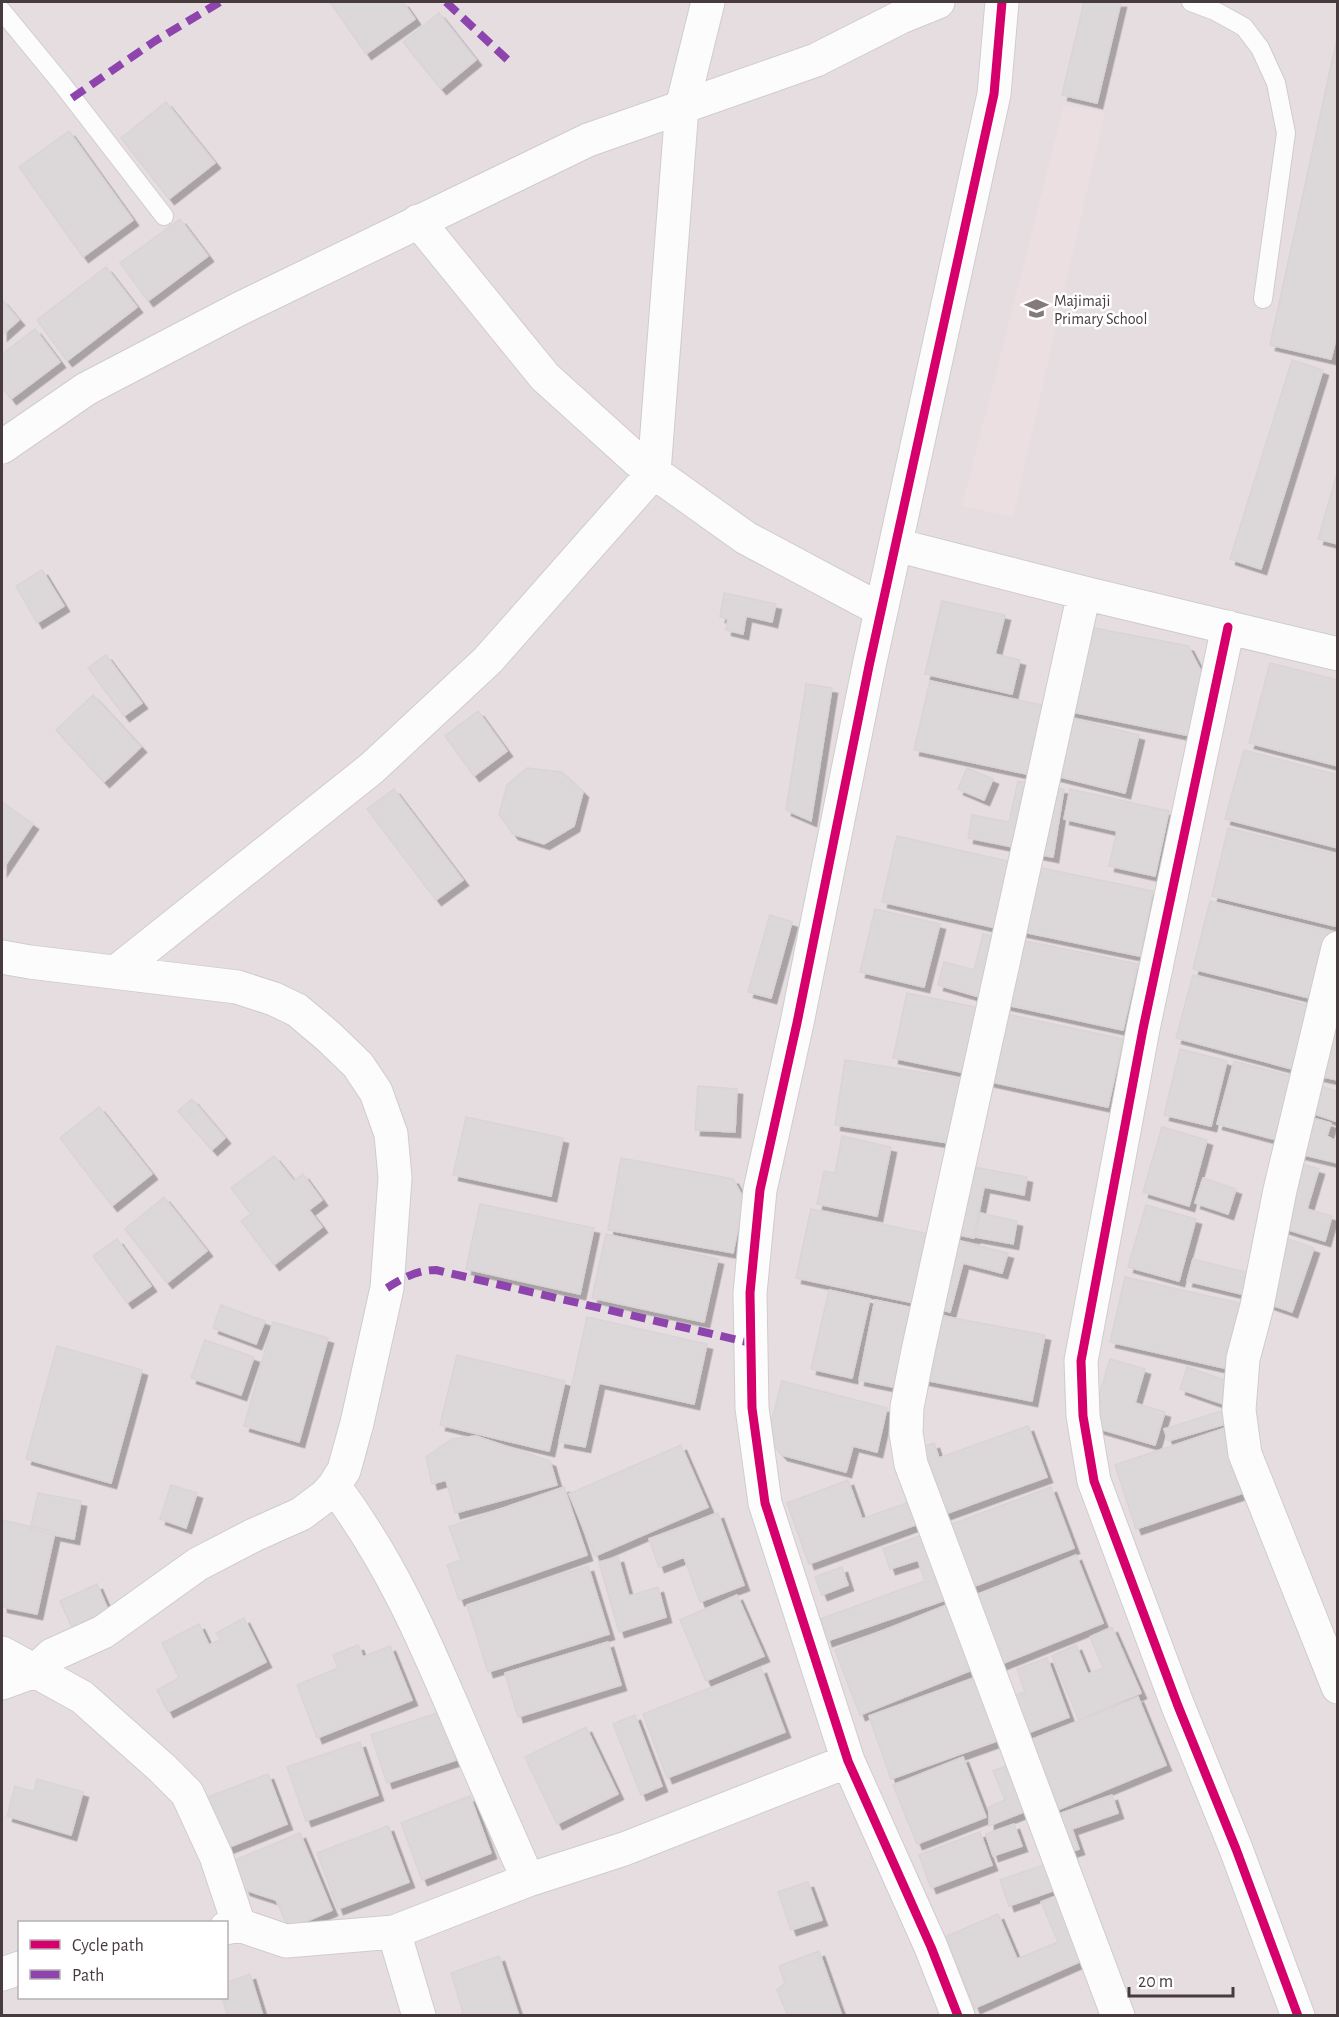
<svg xmlns="http://www.w3.org/2000/svg" width="1339" height="2017" font-family="'Alegreya Sans',sans-serif">
<style>
.residential{fill:#e5dddf;fill-rule:evenodd}
.education{fill:#ecdfe1}
.building{fill:#dcd7d8;stroke:#dad4d6;stroke-width:1.5;filter:url(#shadow)}
.lines{fill:none;stroke-linecap:round;stroke-linejoin:round}
.service-casing{stroke:#d0cccd;stroke-width:20}
.minor-casing{stroke:#d0cccd;stroke-width:35}
.tertiary-casing{stroke:#d0cccd;stroke-width:35}
.service{stroke:#fdfcfd;stroke-width:18}
.minor{stroke:#fdfcfd;stroke-width:33}
.tertiary{stroke:#fdfcfd;stroke-width:33}
.quiet{stroke:#8e44ad;stroke-width:8;stroke-dasharray:15 8;stroke-linecap:butt}
.cycleway-casing{stroke:#fff;stroke-width:13}
.cycleway{stroke:#d6006c;stroke-width:9}
.labels{text-anchor:middle;stroke-width:5;stroke-linejoin:round;paint-order:stroke}
.poi-label{font-size:16px;fill:#483b3e;stroke:#fff;text-anchor:start}
</style>
<defs>
<filter id="shadow"><feDropShadow dx="5.5" dy="5.5" stdDeviation="0" flood-color="#0004"/></filter>
</defs>
<rect width="100%" height="100%" fill="#f2eeef"/>
<path class="residential" d="M 2,2 L 1337,2 L 1337,2015 L 2,2016 ZM 20,1922 L 226,1922 L 226,1998 L 20,1998 Z"/>
<path class="education" d="M 1064,105 L 1105,112 L 1013,517 L 962,506 Z"/>
<path class="building" d="M 330,2 L 403,2 L 415,19 L 366,54 Z
M 1084,2 L 1121,2 L 1097,103 L 1062,95 Z
M 439,13 L 476,60 L 441,89 L 403,42 Z
M 1338,34 L 1338,331 L 1331,359 L 1270,345 Z
M 166,102 L 215,163 L 169,199 L 121,138 Z
M 69,131 L 133,220 L 83,257 L 19,167 Z
M 180,219 L 208,256 L 148,301 L 120,263 Z
M 106,267 L 137,307 L 67,361 L 37,320 Z
M 2,300 L 19,320 L 2,335 Z
M 35,329 L 60,362 L 11,399 L 2,387 L 2,354 Z
M 1292,360 L 1323,370 L 1261,569 L 1230,559 Z
M 1338,470 L 1338,544 L 1318,539 Z
M 42,570 L 64,606 L 37,623 L 16,586 Z
M 724,593 L 776,604 L 772,622 L 746,616 L 743,634 L 726,630 L 728,619 L 720,617 Z
M 942,601 L 1005,615 L 995,654 L 1020,660 L 1012,694 L 925,674 Z
M 1079,625 L 1188,646 L 1203,675 L 1191,736 L 1062,710 Z
M 106,655 L 142,703 L 124,716 L 88,668 Z
M 1270,663 L 1338,680 L 1338,766 L 1249,743 Z
M 930,681 L 1051,707 L 1036,776 L 914,750 Z
M 806,684 L 832,688 L 811,821 L 786,810 Z
M 93,695 L 141,747 L 104,782 L 56,730 Z
M 478,711 L 507,751 L 474,776 L 445,736 Z
M 1067,717 L 1139,735 L 1125,793 L 1052,775 Z
M 1244,750 L 1338,775 L 1338,848 L 1225,819 Z
M 527,768 L 562,772 L 583,792 L 574,826 L 544,844 L 513,834 L 499,814 L 507,785 Z
M 967,768 L 993,779 L 984,800 L 958,789 Z
M 1018,781 L 1031,784 L 1018,848 L 968,838 L 972,815 L 1009,822 Z
M 1048,786 L 1064,789 L 1053,857 L 1037,854 Z
M 394,789 L 463,880 L 436,900 L 367,809 Z
M 1070,789 L 1169,811 L 1155,876 L 1109,866 L 1117,831 L 1064,819 Z
M 2,802 L 33,824 L 2,870 Z
M 1228,828 L 1338,855 L 1338,918 L 1335,926 L 1212,896 Z
M 897,836 L 1016,863 L 1001,929 L 882,902 Z
M 1032,866 L 1153,891 L 1140,956 L 1018,931 Z
M 1210,901 L 1334,932 L 1318,1000 L 1193,969 Z
M 875,909 L 940,924 L 924,987 L 860,972 Z
M 770,915 L 792,922 L 771,998 L 748,992 Z
M 983,934 L 999,938 L 983,998 L 938,985 L 944,962 L 974,970 Z
M 1016,939 L 1138,964 L 1123,1030 L 1002,1004 Z
M 1193,975 L 1317,1008 L 1300,1071 L 1176,1038 Z
M 907,993 L 985,1009 L 971,1074 L 893,1058 Z
M 1338,1011 L 1338,1080 L 1314,1075 Z
M 1002,1013 L 1123,1039 L 1108,1107 L 987,1081 Z
M 1180,1049 L 1227,1061 L 1211,1126 L 1164,1115 Z
M 845,1060 L 964,1079 L 954,1144 L 835,1125 Z
M 1234,1061 L 1298,1078 L 1281,1141 L 1217,1124 Z
M 1315,1084 L 1338,1092 L 1338,1122 L 1306,1111 Z
M 698,1086 L 737,1089 L 735,1132 L 695,1130 Z
M 192,1099 L 225,1138 L 212,1150 L 178,1111 Z
M 99,1107 L 152,1174 L 112,1206 L 60,1138 Z
M 466,1117 L 563,1138 L 551,1196 L 453,1175 Z
M 1309,1117 L 1331,1123 L 1327,1136 L 1338,1143 L 1338,1163 L 1300,1154 Z
M 1162,1127 L 1207,1140 L 1189,1206 L 1143,1192 Z
M 842,1136 L 891,1147 L 877,1216 L 817,1204 L 824,1171 L 835,1173 Z
M 274,1156 L 294,1181 L 303,1174 L 322,1200 L 309,1210 L 322,1227 L 274,1265 L 241,1221 L 251,1214 L 231,1188 Z
M 621,1158 L 733,1179 L 744,1199 L 733,1253 L 608,1230 Z
M 1295,1162 L 1319,1169 L 1307,1209 L 1332,1216 L 1325,1241 L 1276,1226 Z
M 963,1165 L 1027,1177 L 1024,1195 L 984,1187 L 974,1238 L 949,1233 Z
M 1203,1178 L 1236,1189 L 1228,1214 L 1195,1203 Z
M 164,1197 L 207,1251 L 167,1283 L 125,1229 Z
M 480,1204 L 594,1228 L 580,1294 L 466,1269 Z
M 1146,1205 L 1196,1219 L 1179,1281 L 1128,1267 Z
M 811,1209 L 934,1235 L 919,1304 L 796,1278 Z
M 980,1213 L 1017,1221 L 1013,1244 L 975,1237 Z
M 606,1234 L 718,1259 L 704,1322 L 592,1298 Z
M 1282,1237 L 1314,1248 L 1292,1312 L 1260,1301 Z
M 947,1238 L 1008,1253 L 1002,1273 L 963,1263 L 950,1312 L 929,1306 Z
M 117,1239 L 151,1286 L 127,1303 L 93,1256 Z
M 1193,1259 L 1256,1275 L 1250,1296 L 1187,1281 Z
M 1125,1277 L 1248,1305 L 1233,1370 L 1110,1342 Z
M 829,1290 L 870,1299 L 852,1378 L 811,1369 Z
M 875,1300 L 914,1308 L 898,1388 L 859,1380 Z
M 221,1305 L 265,1321 L 256,1344 L 213,1328 Z
M 932,1314 L 1045,1335 L 1032,1401 L 919,1379 Z
M 587,1317 L 707,1344 L 694,1404 L 599,1383 L 585,1447 L 559,1442 Z
M 273,1322 L 328,1338 L 299,1442 L 244,1426 Z
M 205,1340 L 254,1357 L 241,1395 L 191,1378 Z
M 57,1346 L 142,1370 L 111,1483 L 26,1459 Z
M 457,1355 L 565,1381 L 549,1451 L 440,1425 Z
M 1110,1359 L 1145,1369 L 1135,1403 L 1165,1412 L 1155,1445 L 1090,1426 Z
M 1187,1367 L 1233,1383 L 1226,1405 L 1180,1389 Z
M 782,1381 L 887,1408 L 877,1452 L 853,1446 L 846,1472 L 782,1455 L 767,1438 Z
M 1225,1410 L 1229,1423 L 1168,1441 L 1164,1429 Z
M 1234,1425 L 1255,1489 L 1136,1529 L 1115,1465 Z
M 1028,1426 L 1047,1477 L 937,1517 L 913,1450 L 934,1443 L 939,1458 Z
M 476,1436 L 550,1461 L 557,1485 L 455,1513 L 446,1480 L 432,1484 L 426,1457 L 452,1439 Z
M 681,1445 L 708,1507 L 595,1556 L 569,1494 Z
M 848,1480 L 862,1519 L 915,1500 L 923,1522 L 809,1564 L 787,1503 Z
M 171,1485 L 197,1493 L 186,1528 L 160,1519 Z
M 564,1487 L 587,1555 L 459,1600 L 447,1565 L 461,1560 L 449,1527 Z
M 1051,1487 L 1074,1548 L 967,1589 L 944,1527 Z
M 38,1493 L 81,1501 L 74,1539 L 30,1530 Z
M 718,1513 L 744,1585 L 700,1602 L 684,1557 L 659,1567 L 649,1539 Z
M 2,1520 L 55,1532 L 37,1614 L 2,1607 Z
M 931,1532 L 954,1597 L 827,1641 L 820,1619 L 925,1581 L 918,1560 L 890,1569 L 883,1549 Z
M 1076,1555 L 1103,1623 L 994,1667 L 968,1599 Z
M 618,1557 L 629,1596 L 658,1587 L 666,1617 L 619,1632 L 599,1562 Z
M 588,1566 L 609,1634 L 488,1672 L 467,1605 Z
M 842,1567 L 848,1585 L 822,1595 L 815,1577 Z
M 97,1584 L 110,1614 L 73,1630 L 60,1601 Z
M 737,1595 L 764,1656 L 706,1681 L 680,1620 Z
M 954,1602 L 979,1667 L 860,1715 L 835,1650 Z
M 244,1618 L 266,1662 L 168,1712 L 157,1690 L 179,1678 L 162,1643 L 199,1624 L 209,1645 L 221,1639 L 216,1633 Z
M 1112,1627 L 1141,1693 L 1079,1720 L 1052,1656 L 1076,1645 L 1088,1674 L 1103,1668 L 1090,1637 Z
M 608,1642 L 621,1685 L 518,1717 L 505,1673 Z
M 358,1645 L 363,1657 L 390,1646 L 412,1700 L 317,1738 L 297,1685 L 338,1668 L 333,1655 Z
M 1047,1658 L 1069,1717 L 1020,1736 L 1006,1698 L 1025,1692 L 1017,1669 Z
M 761,1668 L 785,1732 L 667,1778 L 643,1714 Z
M 982,1675 L 1005,1738 L 891,1779 L 869,1716 Z
M 1138,1697 L 1166,1765 L 1050,1813 L 1023,1743 Z
M 440,1712 L 456,1760 L 387,1783 L 371,1735 Z
M 635,1715 L 662,1786 L 641,1795 L 613,1724 Z
M 586,1727 L 618,1794 L 557,1824 L 525,1757 Z
M 360,1742 L 378,1795 L 306,1821 L 287,1767 Z
M 963,1757 L 986,1817 L 917,1844 L 893,1785 Z
M 1014,1763 L 1033,1808 L 989,1826 L 989,1807 L 1005,1800 L 993,1771 Z
M 268,1774 L 287,1824 L 222,1850 L 203,1799 Z
M 37,1779 L 83,1792 L 71,1835 L 7,1816 L 15,1786 L 34,1792 Z
M 1112,1795 L 1118,1813 L 1072,1829 L 1079,1849 L 1061,1855 L 1048,1818 Z
M 470,1796 L 491,1853 L 422,1880 L 401,1823 Z
M 1014,1824 L 1022,1846 L 993,1856 L 986,1834 Z
M 388,1826 L 409,1882 L 338,1909 L 317,1853 Z
M 980,1832 L 992,1865 L 931,1888 L 919,1855 Z
M 300,1833 L 332,1910 L 289,1929 L 276,1900 L 245,1890 L 233,1861 Z
M 1052,1862 L 1061,1888 L 1009,1906 L 1000,1880 Z
M 808,1882 L 822,1920 L 791,1930 L 778,1892 Z
M 1061,1894 L 1088,1958 L 975,2008 L 945,1937 L 998,1914 L 1017,1959 L 1058,1942 L 1041,1902 Z
M 819,1951 L 842,2016 L 788,2016 L 777,1990 L 785,1983 L 779,1966 Z
M 499,1956 L 519,2016 L 459,2016 L 463,2012 L 451,1973 Z
M 250,1974 L 263,2016 L 228,2016 L 222,1998 L 226,1998 L 226,1983 Z"/>
<g class="lines">
<defs>
<path id="service" d="M 1191,2 L 1215,11 L 1244,27 L 1260,48 L 1276,83 L 1286,133 L 1263,299
M 2,11 L 62,84 L 164,216"/>
<path id="minor" d="M 418,221 L 545,377 L 638,461 L 746,538 L 881,610
M 896,545 L 1084,593 L 1338,654
M 1084,593 L 918,1351 L 907,1407 L 906,1433 L 911,1464 L 1118,2016
M 1228,627 L 1143,1029 L 1081,1361 L 1083,1416 L 1094,1481 L 1178,1706 L 1236,1849 L 1298,2016
M 1338,948 L 1280,1190 L 1257,1306 L 1243,1359 L 1239,1410 L 1245,1454 L 1338,1687
M 2,957 L 30,962 L 237,987 L 274,999 L 297,1010 L 329,1037 L 358,1065 L 376,1092 L 391,1134 L 395,1178 L 387,1288 L 357,1423 L 344,1470 L 334,1486 L 325,1496 L 301,1514 L 254,1535 L 198,1564 L 103,1632 L 52,1655 L 35,1671 L 2,1653
M 116,972 L 372,768 L 488,660 L 654,472 L 682,107 L 708,2
M 334,1486 C 391,1562 424,1639 461,1726 C 483,1778 506,1829 528,1880
M 2,1683 L 35,1671 L 82,1697 L 162,1768 L 187,1793 L 216,1856 L 239,1925
M 226,1928 L 239,1925 L 286,1941 L 394,1932 L 528,1880 L 624,1849 L 848,1761
M 394,1932 L 419,2016
M 2,1974 L 20,1968
M 958,2016 L 931,1947 L 848,1761 L 765,1503 L 752,1408 L 750,1293 L 760,1190 L 797,1023 L 869,666 L 994,94 L 1002,2"/>
<path id="tertiary" d="M 2,447 L 86,389 L 239,309 L 588,140 L 816,60 L 901,17 L 938,2"/>
</defs>
<use href="#service" class="service-casing"/>
<use href="#minor" class="minor-casing"/>
<use href="#tertiary" class="tertiary-casing"/>
<use href="#service" class="service"/>
<use href="#minor" class="minor"/>
<use href="#tertiary" class="tertiary"/>
<path class="quiet" d="M 446,2 L 511,63
M 72,98 L 155,41 L 220,2
M 387,1288 C 403,1278 417,1270 436,1270 L 751,1343"/>
<defs>
<path id="cycleway" d="M 1228,627 L 1143,1029 L 1081,1361 L 1083,1416 L 1094,1481 L 1178,1706 L 1236,1849 L 1298,2016
M 958,2016 L 931,1947 L 848,1761 L 765,1503 L 752,1408 L 750,1293 L 760,1190 L 797,1023 L 869,666 L 994,94 L 1002,2"/>
</defs>
<use href="#cycleway" class="cycleway-casing"/>
<use href="#cycleway" class="cycleway"/>
</g>
<defs>
<symbol id="school-bare" viewBox="-9 -9 18 18"><path d="M0-5L7-2L0 1L-7-2ZM-4 1L0 2.5L4 1V4Q0 6-4 4Z" fill="#847a7c" stroke="#fff" stroke-width="2.5" paint-order="stroke"/></symbol>
</defs>
<g fill-rule="evenodd">
<use href="#school-bare" x="1020" y="292" width="33" height="33"/>
</g>
<g class="labels">
<g class="poi-label">
<text x="1054" y="306">Majimaji<tspan x="1054" dy="18">Primary School</tspan></text>
</g>
</g>
<rect width="1339" height="2017" fill="none" stroke="#483b3e" stroke-width="6"/>
<rect x="18" y="1921" width="210" height="78" fill="#ffffff" stroke="#b6b1b2" stroke-width="1.5"/>
<rect x="30" y="1940" width="30" height="9" fill="#d6006c" stroke="#b6b1b2" stroke-width="1.5"/>
<text x="72" y="1951" font-size="18" fill="#483b3e">Cycle path</text>
<rect x="30" y="1970" width="30" height="9" fill="#8e44ad" stroke="#b6b1b2" stroke-width="1.5"/>
<text x="72" y="1981" font-size="18" fill="#483b3e">Path</text>
<path d="M1129 1987v9h104v-9" fill="none" stroke="#483b3e" stroke-width="3"/>
<text x="1138" y="1987" font-size="18" fill="#483b3e" stroke="#ffffff" stroke-width="4.5" paint-order="stroke">20 m</text>
</svg>
